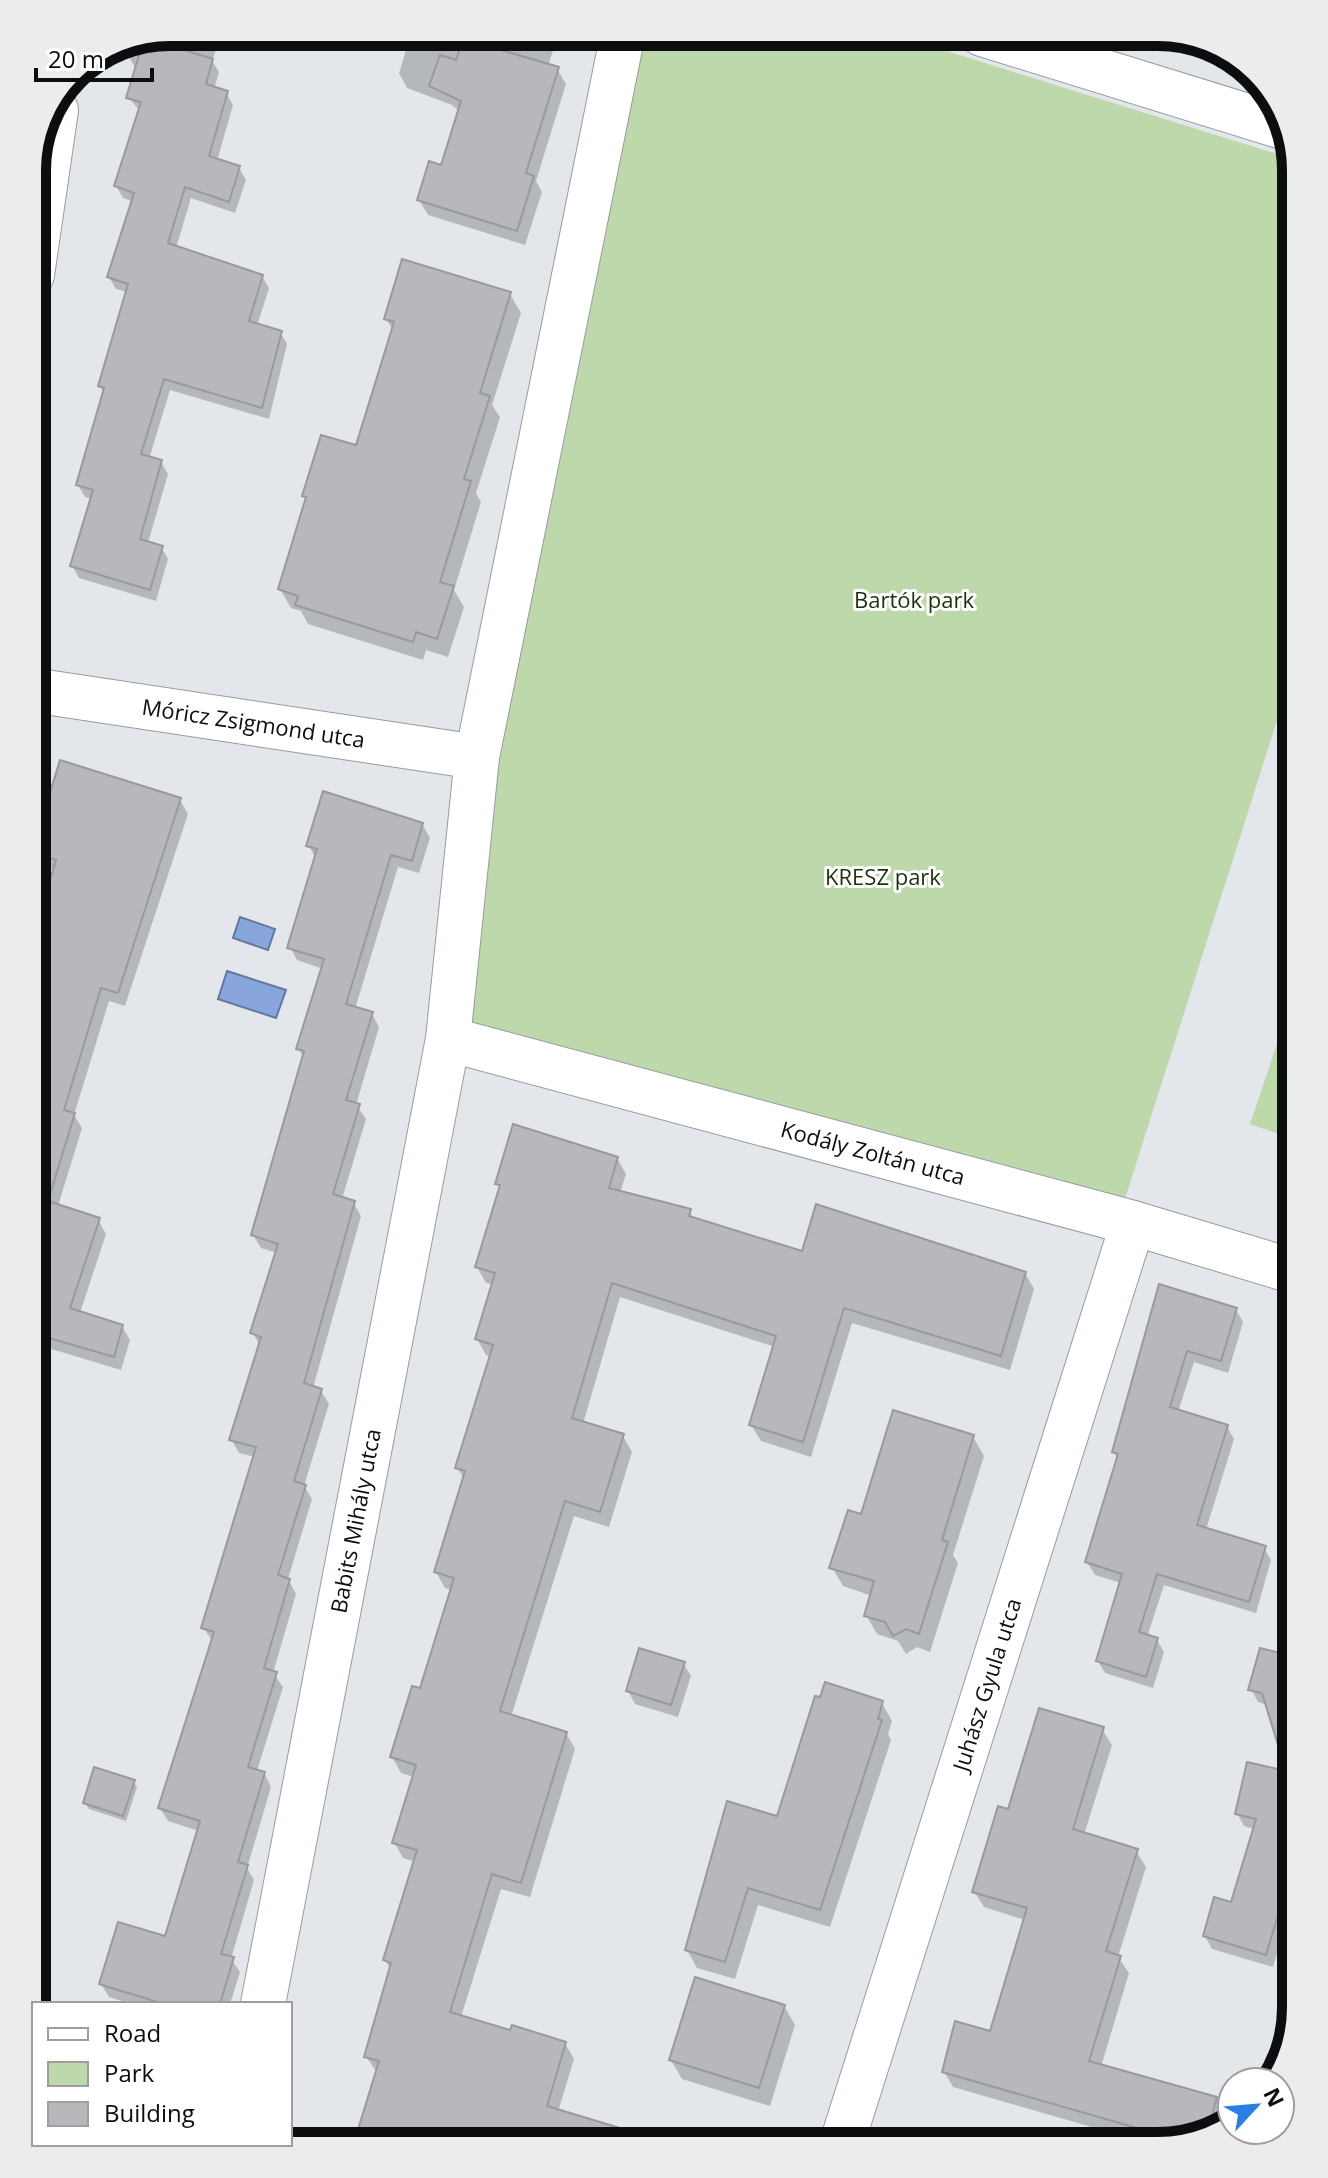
<svg xmlns="http://www.w3.org/2000/svg" width="1328" height="2178" font-family="'Open Sans',sans-serif">
<style>
.green{fill:#bdd9ac}
.water{fill:#89a6dc;stroke:#64789e;stroke-width:2}
.shadow{fill:#0003}
.building{fill:#b7b7bc;stroke:#99999e;stroke-width:2}
.lines{fill:none;stroke-linecap:round;stroke-linejoin:round}
.minor-casing{stroke:#989b9f;stroke-width:46}
.minor{stroke:#fff;stroke-width:44}
.labels{text-anchor:middle;stroke-width:6;stroke-linejoin:round;paint-order:stroke}
.park-label{font-size:22px;fill:#1b3209;stroke:#fff}
.street-label{font-size:22px;fill:#0c0d0e;stroke:#fff}
.rim{fill:none;stroke:#0c0d0e;stroke-width:10}
</style>
<rect width="100%" height="100%" fill="#e3e6ea"/>
<path class="green" d="M 895,35 L 1293,159 L 1296,170 L 1296,661 L 1123,1205 L 470,1027 L 505,696 L 636,37 Z
M 1296,988 L 1296,1140 L 1250,1124 Z"/>
<path class="water" d="M 240,917 L 275,929 L 268,950 L 233,938 Z
M 227,971 L 286,990 L 276,1018 L 218,999 Z"/>
<path class="shadow" d="M 557,38 L 548,66 L 557,69 L 566,84 L 536,181 L 542,192 L 525,245 L 428,215 L 419,200 L 442,167 L 460,112 L 452,105 L 407,88 L 399,73 L 409,40 Z
M 219,41 L 212,61 L 219,72 L 214,89 L 226,93 L 233,105 L 217,161 L 239,168 L 246,180 L 235,213 L 191,198 L 176,248 L 262,276 L 269,288 L 257,326 L 280,332 L 287,344 L 269,419 L 170,390 L 149,459 L 161,462 L 168,474 L 148,543 L 161,547 L 168,559 L 156,601 L 79,578 L 72,566 L 92,499 L 85,497 L 78,485 L 105,394 L 100,386 L 127,292 L 116,289 L 109,277 L 134,202 L 123,198 L 116,186 L 140,111 L 129,98 L 136,69 L 129,57 L 133,42 Z
M 1215,48 L 1235,55 L 1241,62 L 1219,55 Z
M 510,294 L 521,313 L 492,405 L 500,417 L 476,493 L 481,502 L 454,590 L 464,607 L 448,657 L 426,650 L 423,660 L 308,624 L 301,611 L 291,608 L 280,589 L 307,502 L 304,496 L 357,448 L 393,330 L 386,319 Z
M 61,763 L 180,800 L 188,814 L 125,1006 L 109,1001 L 74,1115 L 82,1128 L 58,1206 L 98,1220 L 106,1234 L 80,1313 L 122,1326 L 130,1340 L 121,1370 L 48,1348 L 32,1401 L 40,1414 L 32,1440 L 32,954 L 55,870 L 42,866 L 34,852 Z
M 422,824 L 430,838 L 419,873 L 398,867 L 355,1009 L 372,1014 L 379,1027 L 356,1105 L 366,1119 L 342,1199 L 353,1202 L 361,1216 L 313,1388 L 321,1391 L 329,1404 L 304,1486 L 312,1499 L 288,1579 L 296,1594 L 273,1673 L 283,1687 L 257,1771 L 264,1773 L 271,1787 L 247,1868 L 254,1880 L 231,1959 L 240,1972 L 230,2004 L 132,2004 L 109,1997 L 101,1984 L 166,1939 L 199,1831 L 168,1821 L 160,1808 L 213,1642 L 203,1627 L 255,1457 L 239,1453 L 231,1439 L 260,1346 L 253,1333 L 277,1253 L 261,1248 L 253,1235 L 304,1058 L 298,1048 L 323,969 L 297,960 L 290,947 L 316,859 L 309,846 Z
M 617,1158 L 626,1174 L 620,1193 L 689,1211 L 694,1219 L 803,1253 L 1025,1273 L 1034,1289 L 1010,1370 L 852,1323 L 811,1457 L 761,1441 L 751,1425 L 775,1347 L 620,1297 L 583,1424 L 623,1436 L 632,1452 L 609,1527 L 574,1516 L 511,1717 L 566,1733 L 575,1749 L 530,1897 L 501,1889 L 461,2017 L 565,2043 L 574,2059 L 558,2112 L 669,2146 L 355,2146 L 377,2073 L 366,2056 L 391,1970 L 385,1960 L 415,1862 L 403,1858 L 394,1842 L 414,1777 L 401,1773 L 392,1757 L 422,1691 L 452,1590 L 445,1588 L 436,1572 L 464,1479 L 457,1467 L 492,1357 L 486,1355 L 477,1339 L 494,1285 L 486,1283 L 477,1267 L 500,1190 L 497,1184 Z
M 1160,1286 L 1236,1310 L 1243,1322 L 1228,1373 L 1194,1362 L 1178,1412 L 1227,1427 L 1234,1439 L 1206,1530 L 1264,1548 L 1271,1560 L 1256,1613 L 1164,1585 L 1147,1637 L 1157,1640 L 1164,1652 L 1153,1688 L 1105,1673 L 1098,1661 L 1121,1583 L 1095,1575 L 1087,1562 L 1118,1459 L 1114,1452 Z
M 1294,1433 L 1296,1434 L 1296,1493 L 1289,1490 L 1282,1478 Z
M 973,1437 L 984,1456 L 953,1555 L 958,1563 L 930,1652 L 917,1647 L 906,1654 L 898,1641 L 877,1634 L 866,1615 L 872,1596 L 843,1586 L 832,1567 L 863,1517 Z
M 1296,1659 L 1296,1890 L 1273,1967 L 1212,1949 L 1205,1936 L 1233,1904 L 1255,1829 L 1244,1826 L 1237,1813 L 1288,1774 L 1267,1705 L 1258,1702 L 1251,1689 Z
M 683,1663 L 691,1676 L 678,1717 L 635,1704 L 628,1691 Z
M 882,1703 L 892,1721 L 888,1734 L 891,1740 L 830,1927 L 758,1905 L 735,1979 L 697,1968 L 687,1950 L 778,1818 Z
M 1102,1729 L 1112,1745 L 1084,1835 L 1136,1851 L 1146,1867 L 1118,1957 L 1129,1973 L 1101,2067 L 1232,2103 L 1232,2120 L 1220,2132 L 1158,2146 L 953,2087 L 944,2071 L 991,2033 L 1025,1920 L 984,1907 L 974,1891 L 1009,1812 Z
M 133,1781 L 137,1787 L 126,1821 L 89,1809 L 85,1803 Z
M 784,2006 L 795,2025 L 770,2106 L 682,2079 L 671,2060 Z
M 1292,2014 L 1277,2078 L 1272,2082 Z
M 910,2136 L 944,2146 L 907,2146 Z
M 156,2144 L 204,2144 L 204,2146 Z"/>
<path class="building" d="M 463,39 L 559,67 L 526,173 L 534,176 L 517,231 L 417,200 L 429,161 L 441,165 L 461,101 L 429,86 L 440,55 L 456,60 Z
M 143,42 L 158,42 L 213,59 L 206,84 L 228,91 L 209,156 L 240,166 L 229,202 L 185,187 L 168,243 L 263,275 L 249,321 L 282,331 L 262,408 L 164,379 L 141,454 L 162,460 L 140,539 L 163,546 L 150,590 L 70,566 L 93,490 L 76,485 L 104,388 L 98,386 L 128,284 L 107,277 L 134,193 L 114,186 L 141,102 L 126,98 Z
M 402,259 L 511,292 L 480,393 L 490,396 L 464,479 L 471,481 L 440,582 L 454,586 L 437,639 L 416,632 L 413,642 L 295,605 L 298,596 L 278,589 L 306,497 L 302,496 L 321,435 L 356,445 L 394,322 L 384,319 Z
M 60,760 L 181,798 L 118,993 L 101,988 L 64,1110 L 75,1113 L 48,1201 L 100,1218 L 70,1308 L 123,1325 L 114,1357 L 32,1333 L 32,939 L 56,860 L 32,851 Z
M 323,791 L 423,823 L 412,861 L 391,855 L 346,1004 L 373,1012 L 346,1100 L 360,1104 L 333,1194 L 355,1201 L 304,1383 L 322,1389 L 294,1481 L 306,1485 L 278,1575 L 290,1579 L 264,1668 L 277,1672 L 248,1767 L 265,1772 L 238,1862 L 248,1865 L 221,1954 L 234,1957 L 220,2004 L 164,2004 L 99,1984 L 118,1922 L 165,1936 L 200,1821 L 158,1808 L 214,1632 L 201,1628 L 256,1447 L 229,1440 L 261,1337 L 250,1333 L 278,1244 L 251,1235 L 304,1051 L 296,1049 L 324,959 L 287,948 L 317,849 L 306,846 Z
M 513,1124 L 618,1157 L 609,1188 L 691,1209 L 689,1216 L 802,1251 L 816,1204 L 1026,1272 L 1001,1356 L 844,1308 L 803,1442 L 749,1425 L 776,1336 L 612,1283 L 572,1418 L 624,1434 L 600,1512 L 565,1501 L 500,1711 L 567,1732 L 521,1883 L 492,1874 L 450,2012 L 510,2030 L 512,2025 L 566,2042 L 547,2106 L 653,2138 L 651,2146 L 569,2146 L 520,2130 L 515,2146 L 353,2146 L 379,2061 L 364,2057 L 391,1963 L 383,1960 L 417,1850 L 392,1843 L 416,1765 L 390,1757 L 412,1686 L 420,1688 L 454,1578 L 434,1572 L 465,1471 L 455,1468 L 493,1345 L 475,1339 L 495,1273 L 475,1267 L 500,1185 L 495,1184 Z
M 1159,1284 L 1237,1308 L 1221,1361 L 1187,1351 L 1170,1407 L 1228,1425 L 1197,1525 L 1266,1546 L 1249,1602 L 1157,1574 L 1139,1632 L 1158,1638 L 1146,1677 L 1096,1661 L 1122,1574 L 1085,1562 L 1118,1454 L 1112,1452 Z
M 893,1410 L 974,1435 L 942,1540 L 948,1542 L 919,1634 L 906,1629 L 893,1636 L 885,1622 L 864,1616 L 874,1581 L 829,1568 L 848,1510 L 861,1514 Z
M 639,1648 L 685,1662 L 671,1705 L 626,1691 Z
M 1260,1648 L 1296,1657 L 1296,1856 L 1266,1955 L 1203,1936 L 1214,1897 L 1231,1902 L 1256,1819 L 1235,1814 L 1247,1762 L 1286,1771 L 1262,1693 L 1248,1690 Z
M 825,1682 L 883,1701 L 878,1719 L 882,1720 L 820,1910 L 748,1888 L 725,1962 L 685,1950 L 727,1801 L 777,1816 L 815,1696 L 820,1697 Z
M 1039,1708 L 1104,1727 L 1073,1829 L 1138,1849 L 1106,1951 L 1121,1956 L 1089,2061 L 1217,2097 L 1207,2135 L 1182,2141 L 942,2072 L 955,2021 L 990,2031 L 1027,1908 L 972,1892 L 998,1806 L 1008,1809 Z
M 94,1767 L 135,1780 L 123,1816 L 83,1803 Z
M 695,1977 L 785,2005 L 759,2088 L 669,2060 Z"/>
<g class="lines">
<defs>
<g id="minor">
<path d="M 982,34 L 1286,128"/>
<path d="M 32,275 L 56,110"/>
<path id="s1" d="M 32,690 L 477,757"/>
<path id="s2" d="M 448,1039 L 1133,1223 L 1296,1272"/>
<path id="s3" d="M 263,2004 L 448,1039 L 477,757 L 622,38"/>
<path d="M 236,2146 L 236,2144"/>
<path id="s4" d="M 841,2146 L 1133,1223"/>
</g>
</defs>
<use href="#minor" class="minor-casing"/>
<use href="#minor" class="minor"/>
</g>
<g class="labels">
<g class="park-label">
<text x="914" y="608">Bartók park</text>
<text x="883" y="885">KRESZ park</text>
</g>
<g class="street-label">
<text dy="8" stroke="none"><textPath href="#s1" startOffset="224">Móricz Zsigmond utca</textPath></text>
<text dy="8" stroke="none"><textPath href="#s2" startOffset="440">Kodály Zoltán utca</textPath></text>
<text dy="8" stroke="none"><textPath href="#s3" startOffset="492">Babits Mihály utca</textPath></text>
<text dy="8" stroke="none"><textPath href="#s4" startOffset="484">Juhász Gyula utca</textPath></text>
</g>
</g>
<path d="M0 0H1328V2178H0ZM170 46H1158A124 124 0 0 1 1282 170V2008A124 124 0 0 1 1158 2132H170A124 124 0 0 1 46 2008V170A124 124 0 0 1 170 46Z" fill="#ececec" fill-rule="evenodd"/>
<path class="rim" d="M170 46H1158A124 124 0 0 1 1282 170V2008A124 124 0 0 1 1158 2132H170A124 124 0 0 1 46 2008V170A124 124 0 0 1 170 46Z"/>
<rect x="32" y="2002" width="260" height="144" fill="#ffffff" stroke="#9e9e9f" stroke-width="2"/>
<rect x="48" y="2028" width="40" height="12" fill="#ffffff" stroke="#9e9e9f" stroke-width="2"/>
<text x="104" y="2042" font-size="24" fill="#0c0d0e">Road</text>
<rect x="48" y="2062" width="40" height="24" fill="#bdd9ac" stroke="#9e9e9f" stroke-width="2"/>
<text x="104" y="2082" font-size="24" fill="#0c0d0e">Park</text>
<rect x="48" y="2102" width="40" height="24" fill="#b7b7bc" stroke="#9e9e9f" stroke-width="2"/>
<text x="104" y="2122" font-size="24" fill="#0c0d0e">Building</text>
<g transform="translate(1256 2106) rotate(64)"><circle r="38" fill="#ffffff" stroke="#9e9e9f" stroke-width="2"/>
<path d="M0-6L14 30L0 20L-14 30Z" fill="#2b7de8"/>
<text y="-12" font-size="22" font-weight="bold" text-anchor="middle" fill="#0c0d0e">N</text>
</g>
<path d="M36 68v12h116v-12" fill="none" stroke="#0c0d0e" stroke-width="4"/>
<text x="48" y="68" font-size="24" fill="#0c0d0e" stroke="#ffffff" stroke-width="6" paint-order="stroke">20 m</text>
</svg>
